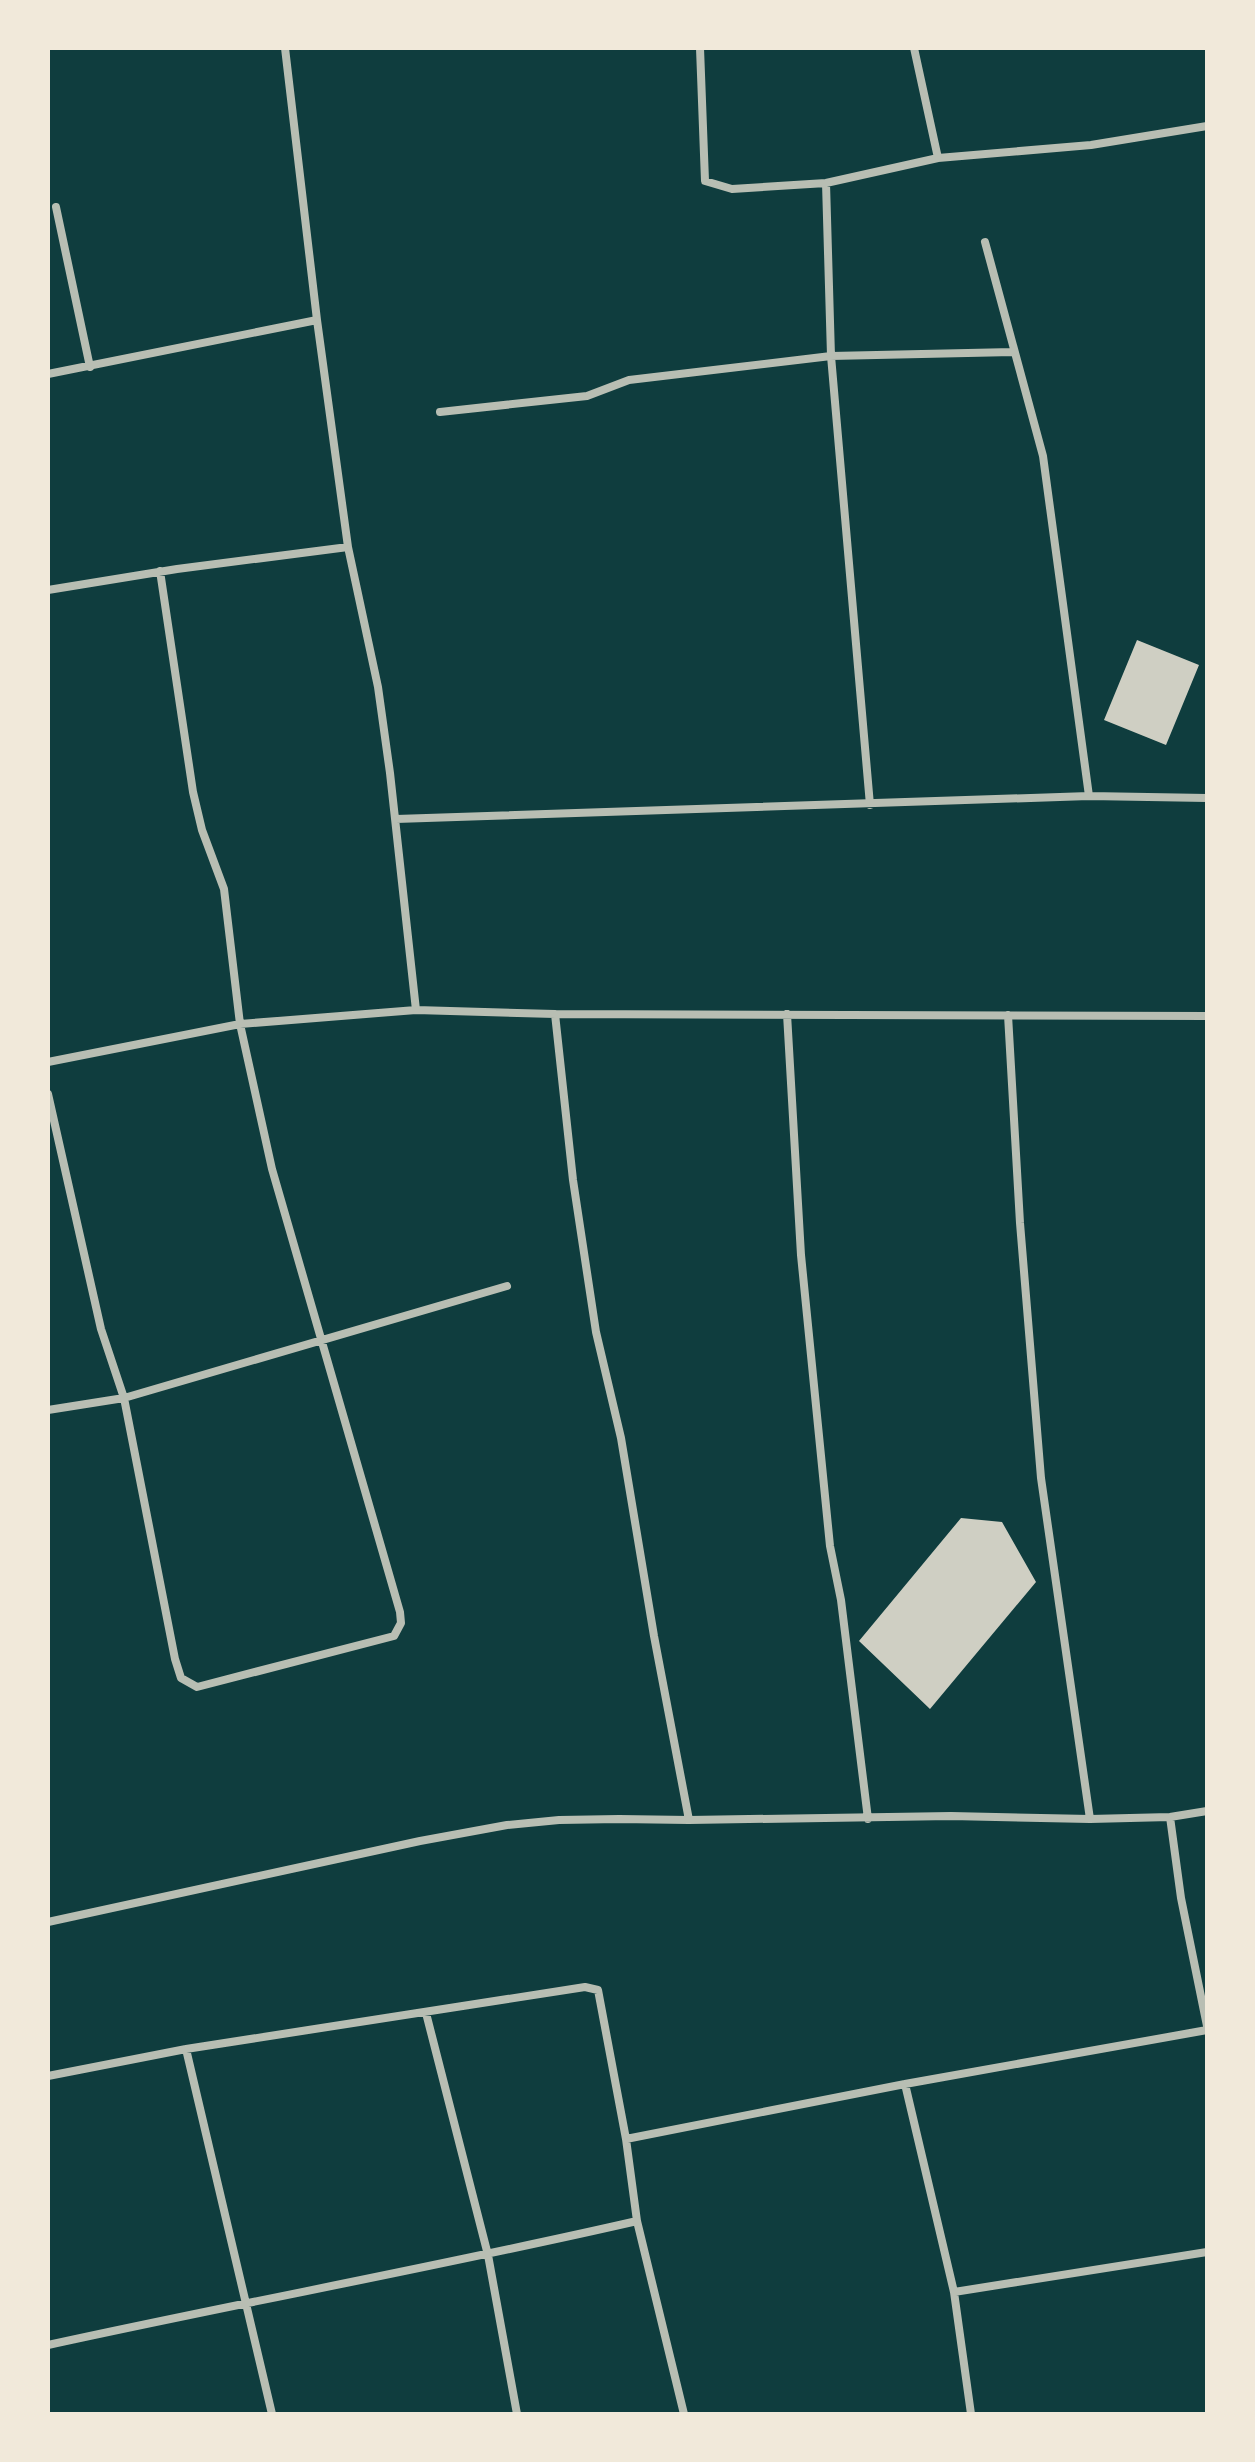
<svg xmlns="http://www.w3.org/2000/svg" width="1255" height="2462" font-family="Lora,serif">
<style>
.building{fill:#cfcfc3}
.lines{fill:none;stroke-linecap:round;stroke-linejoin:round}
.minor{stroke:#b8beb3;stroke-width:8}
</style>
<rect width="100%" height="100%" fill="#0f3d3e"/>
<path class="building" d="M 1137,640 L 1199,665 L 1166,745 L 1104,720 Z
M 961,1518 L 1002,1522 L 1036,1582 L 930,1709 L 859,1641 Z"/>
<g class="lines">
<path class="minor" d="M 285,48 L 317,320 L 348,547 L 378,687 L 390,773 L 416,1010
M 700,48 L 705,181 L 732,189 L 826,183 L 938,158 L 1091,145 L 1207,126
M 914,48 L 938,158
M 826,183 L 831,356 L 870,805
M 56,207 L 90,367
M 985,242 L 1043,456 L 1089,796
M 48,374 L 317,320
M 440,412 L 587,396 L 629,380 L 831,356 L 1013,352
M 48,590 L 177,569 L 348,547
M 396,819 L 1089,796 L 1207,798
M 555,1014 L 573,1180 L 596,1332 L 621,1438 L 654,1636 L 689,1820
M 787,1014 L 801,1255 L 830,1546 L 841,1600 L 868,1819
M 1008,1015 L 1020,1223 L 1041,1478 L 1090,1819
M 48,1062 L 240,1024 L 416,1010 L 555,1014 L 1207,1016
M 48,1094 L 101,1329 L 124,1398 L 175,1659 L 181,1678 L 197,1687 L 394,1636 L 401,1623 L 400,1612 L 272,1169 L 240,1024 L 224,889 L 202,830 L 193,792 L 160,571
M 48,1410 L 124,1398 L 507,1286
M 1170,1817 L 1181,1898 L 1207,2026
M 48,1922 L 420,1841 L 507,1825 L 559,1820 L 619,1819 L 689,1820 L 951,1816 L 1090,1819 L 1170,1817 L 1207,1811
M 426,2013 L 488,2255 L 517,2414
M 186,2049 L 272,2414
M 48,2076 L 186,2049 L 585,1987 L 598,1990 L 626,2139 L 637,2221 L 684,2414
M 905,2084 L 954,2292 L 971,2414
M 626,2139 L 905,2084 L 1207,2030
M 954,2292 L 1207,2252
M 48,2345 C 244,2302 441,2266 637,2221"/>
</g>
<rect width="1255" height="2462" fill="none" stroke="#f1e9da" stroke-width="100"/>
</svg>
